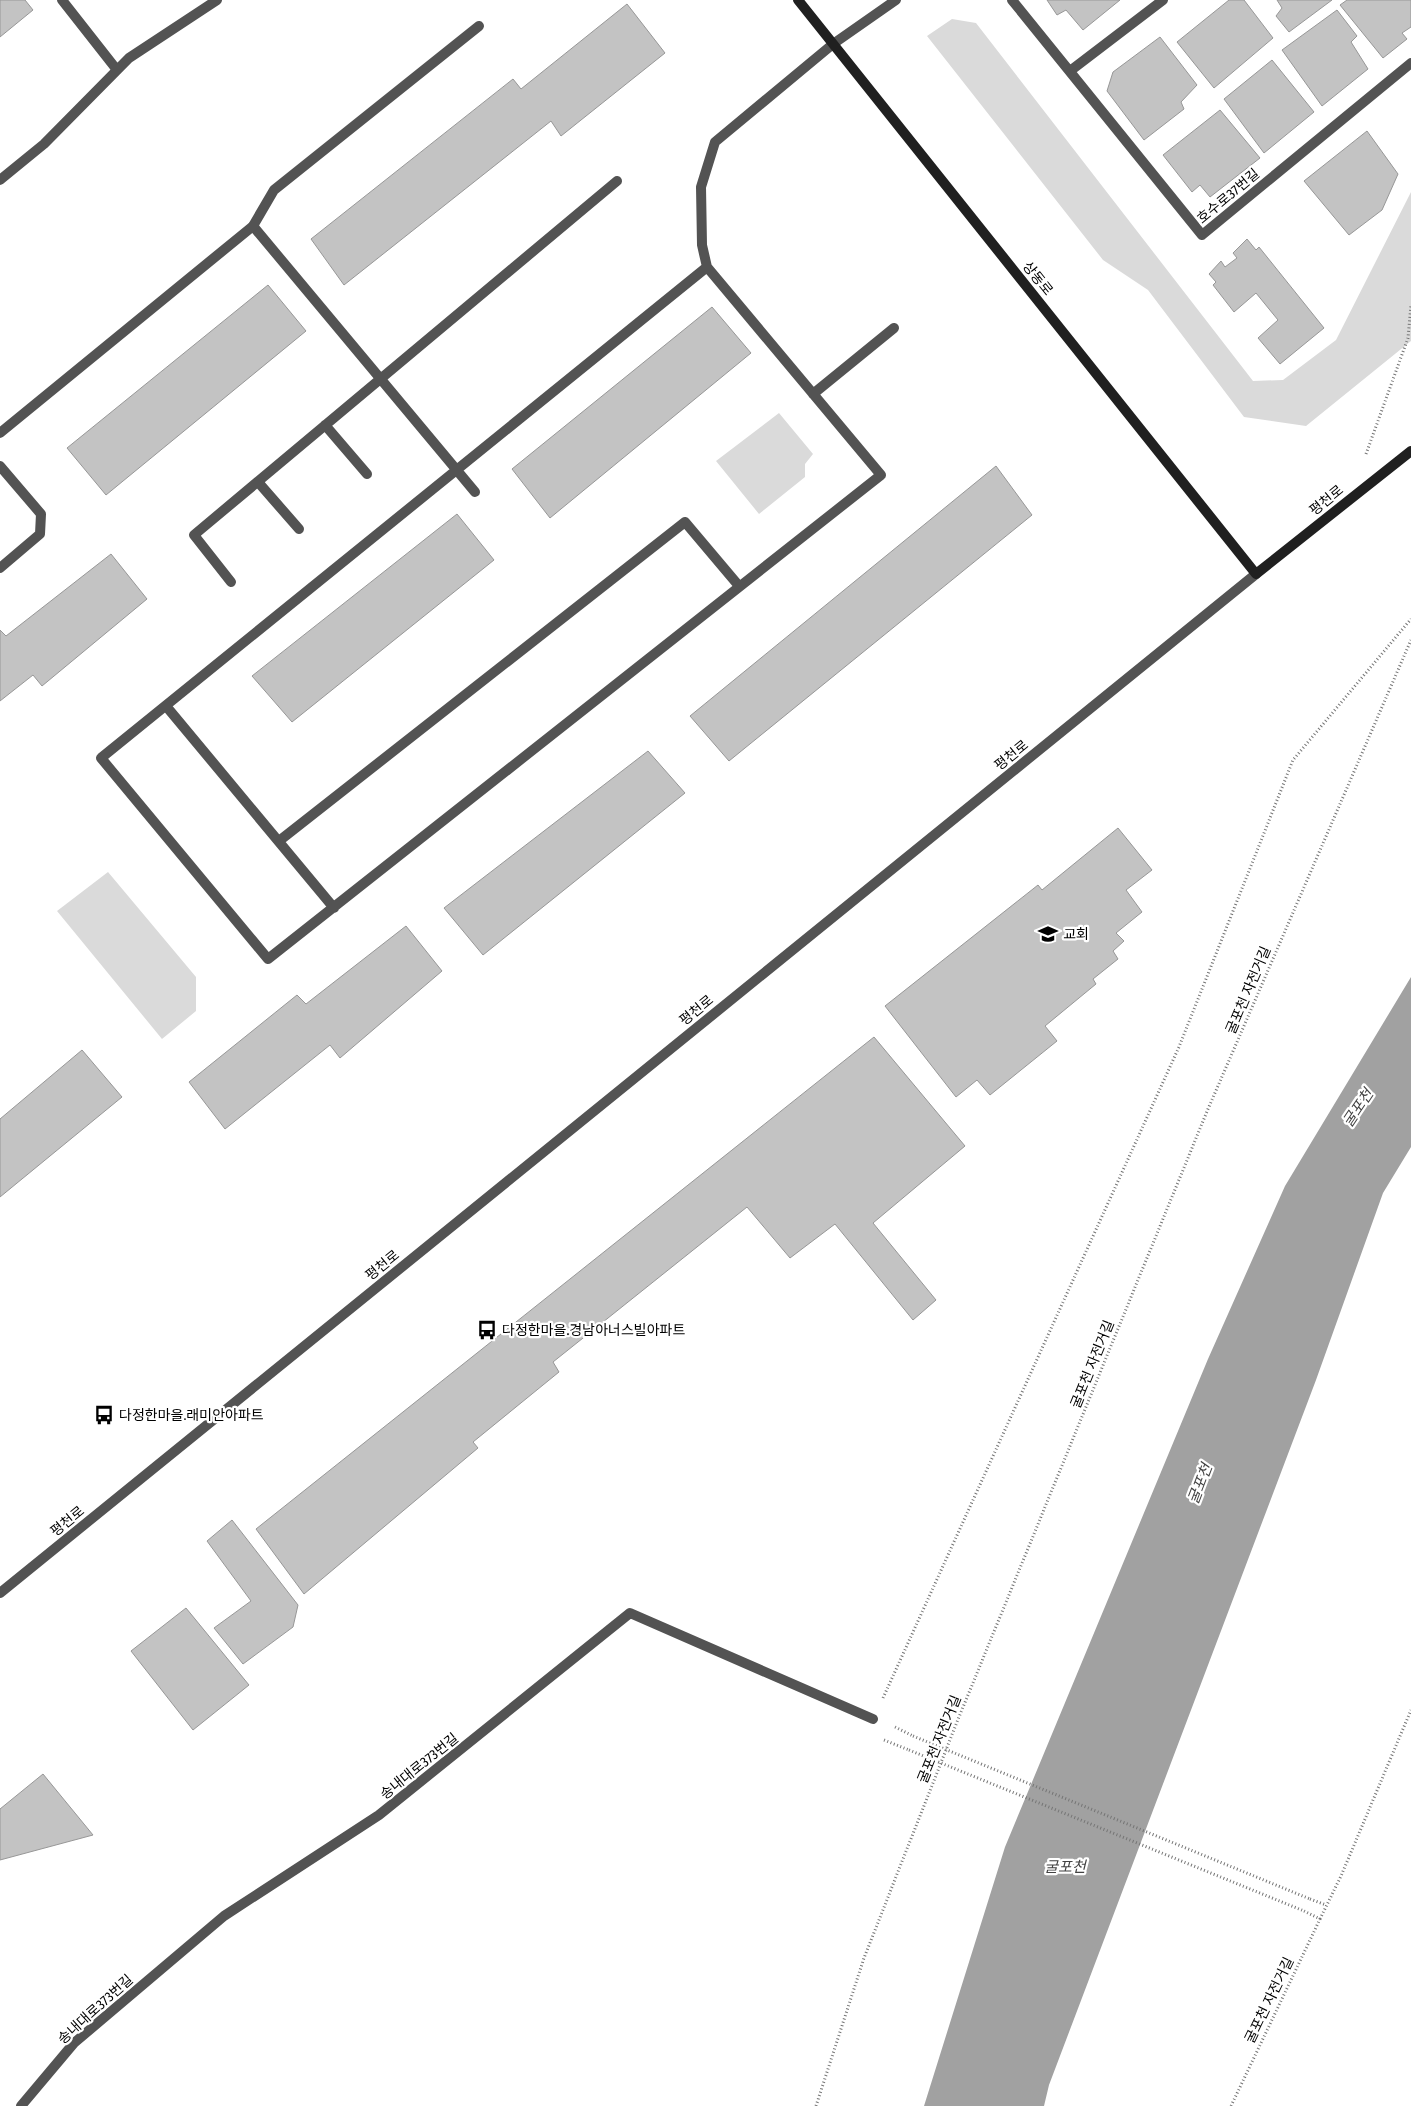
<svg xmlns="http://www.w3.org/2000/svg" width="1411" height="2106" font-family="'Fira Sans Condensed','Noto Sans KR',sans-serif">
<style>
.green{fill:#dadada}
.water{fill:#a1a1a1}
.building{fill:#c3c3c3;stroke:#979797}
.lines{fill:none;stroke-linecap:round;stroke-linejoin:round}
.path{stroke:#757575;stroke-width:3;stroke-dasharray:1 2.5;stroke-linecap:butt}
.lane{stroke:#535353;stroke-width:10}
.street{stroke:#535353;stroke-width:10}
.secondary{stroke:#202020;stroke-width:10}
.path-bridge{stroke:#757575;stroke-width:3;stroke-dasharray:1 2.5;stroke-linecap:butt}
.labels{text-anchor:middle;stroke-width:4.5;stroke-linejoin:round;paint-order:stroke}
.street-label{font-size:14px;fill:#000;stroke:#fff}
.poi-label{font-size:14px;fill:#000;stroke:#fff;text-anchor:start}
.water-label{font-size:15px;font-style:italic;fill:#424242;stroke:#fff}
</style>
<rect width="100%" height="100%" fill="#fff"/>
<path class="green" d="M 952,19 L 976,23 L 1253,381 L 1283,380 L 1336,340 L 1411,192 L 1411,341 L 1306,426 L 1244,417 L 1148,290 L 1103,260 L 927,36 Z
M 779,413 L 813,454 L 805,464 L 805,477 L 759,514 L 716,461 Z
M 108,872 L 196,977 L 196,1011 L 162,1039 L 57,911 Z"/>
<path class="water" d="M 1411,977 L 1411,1147 L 1383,1193 L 1316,1380 L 1049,2085 L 1044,2106 L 924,2106 L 1005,1847 L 1208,1359 L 1285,1186 Z"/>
<path class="building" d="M 0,0 L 25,0 L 33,10 L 0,37 Z
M 1047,0 L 1120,0 L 1083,30 L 1066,10 L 1057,15 Z
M 1229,0 L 1244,0 L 1273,38 L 1214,88 L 1177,42 Z
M 1277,0 L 1332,0 L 1289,32 L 1276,16 L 1282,8 Z
M 1347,0 L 1411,0 L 1411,27 L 1402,33 L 1407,39 L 1383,58 L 1340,5 Z
M 627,4 L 665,53 L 561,136 L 551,121 L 344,285 L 311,239 L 513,79 L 521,89 Z
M 1337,10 L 1357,36 L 1351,42 L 1368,69 L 1322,106 L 1282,50 Z
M 1160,37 L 1197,85 L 1181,102 L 1184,109 L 1144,140 L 1107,91 L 1113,72 Z
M 1272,60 L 1314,112 L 1264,153 L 1224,99 Z
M 1220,110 L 1260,158 L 1210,197 L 1200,185 L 1192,192 L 1163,155 Z
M 1367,131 L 1398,174 L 1382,210 L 1349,235 L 1304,181 Z
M 1247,239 L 1256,250 L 1259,247 L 1324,328 L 1280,364 L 1258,338 L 1278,320 L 1256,293 L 1234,312 L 1213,285 L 1216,282 L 1209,274 L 1221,261 L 1225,267 L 1237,258 L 1233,253 Z
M 268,285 L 306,331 L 106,495 L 67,448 Z
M 712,307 L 751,353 L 550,518 L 512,469 Z
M 996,466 L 1032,515 L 729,761 L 690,716 Z
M 457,514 L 494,560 L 292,722 L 252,676 Z
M 111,554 L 147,599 L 42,686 L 33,675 L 0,701 L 0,630 L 6,636 Z
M 648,751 L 685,793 L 483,955 L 444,908 Z
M 1118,828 L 1152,870 L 1126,890 L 1142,912 L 1116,933 L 1124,941 L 1113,951 L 1118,959 L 1093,979 L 1096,984 L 1045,1026 L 1057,1041 L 990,1095 L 977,1080 L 956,1097 L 885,1006 L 1038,885 L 1042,890 Z
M 406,926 L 442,971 L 340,1058 L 330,1045 L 225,1129 L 189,1082 L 297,995 L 306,1004 Z
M 874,1037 L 965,1146 L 873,1223 L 936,1300 L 913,1320 L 835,1224 L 790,1258 L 747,1207 L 553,1362 L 559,1372 L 473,1442 L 478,1448 L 304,1594 L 256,1529 Z
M 82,1050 L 122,1097 L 0,1197 L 0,1119 Z
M 232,1520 L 298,1605 L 293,1627 L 243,1664 L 214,1628 L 251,1601 L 207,1541 Z
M 186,1608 L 249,1685 L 193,1730 L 131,1651 Z
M 43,1774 L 93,1835 L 0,1860 L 0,1809 Z"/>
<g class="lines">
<path class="path" d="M 1366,454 L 1408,338 L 1411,305
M 883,1698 L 1179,1047 L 1293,760 L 1411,619
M 895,1727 L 913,1736
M 884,1740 L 909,1750
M 1310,1899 L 1326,1905
M 1320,1919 L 1341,1876 L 1411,1710
M 816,2106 L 864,1958 L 959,1717 L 1208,1109 L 1411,640
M 1231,2106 L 1320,1919 L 1304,1911"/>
<path class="lane" d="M 62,0 L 117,70
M 0,180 L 44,144 L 129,58 L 217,0
M 253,226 L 475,492
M 707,267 L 881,475 L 268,959 L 101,758 L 707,267 L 702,245 L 701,187 L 715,142 L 833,44
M 813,394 L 894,328
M 325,425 L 367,474
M 258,482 L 299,529
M 231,582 L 194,535 L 617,181
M 166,706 L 334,908
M 279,841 L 685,522 L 739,586"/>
<path class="street" d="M 1012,0 L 1202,235 L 1411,63
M 833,44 L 896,0
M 1070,71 L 1163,0
M 0,433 L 253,226 L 274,190 L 479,26
M 0,466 L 41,514 L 40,534 L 0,568
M 0,1593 L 1256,574
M 21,2106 L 74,2043 L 224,1916 L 379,1815 L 630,1613 L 873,1719"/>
<path class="secondary" d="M 798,0 L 1256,574 L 1411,451"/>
<path class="path-bridge" d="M 913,1736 L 1310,1899
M 909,1750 L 1304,1911"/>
</g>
<defs>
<symbol id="school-bare" viewBox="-9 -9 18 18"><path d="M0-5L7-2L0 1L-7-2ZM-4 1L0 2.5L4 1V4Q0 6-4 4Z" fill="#000" stroke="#fff" stroke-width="2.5" paint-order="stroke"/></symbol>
<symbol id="bus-bare" viewBox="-9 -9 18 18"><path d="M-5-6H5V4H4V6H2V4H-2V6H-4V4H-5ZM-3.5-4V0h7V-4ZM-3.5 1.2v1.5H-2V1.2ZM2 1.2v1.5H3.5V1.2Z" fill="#000" stroke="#fff" stroke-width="2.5" paint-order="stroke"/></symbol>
</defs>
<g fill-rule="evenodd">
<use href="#school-bare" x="1034" y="920" width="28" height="28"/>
<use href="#bus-bare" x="473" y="1316" width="28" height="28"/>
<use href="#bus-bare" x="90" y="1401" width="28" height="28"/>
</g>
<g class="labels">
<g class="street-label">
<text transform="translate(1228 196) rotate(-40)" y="5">호수로37번길</text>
<text transform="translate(1038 278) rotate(51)" y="5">상동로</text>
<text transform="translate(1326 500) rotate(-39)" y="5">평천로</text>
<text transform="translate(1011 755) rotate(-39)" y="5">평천로</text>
<text transform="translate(1248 990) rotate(-67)" y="5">굴포천 자전거길</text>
<text transform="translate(696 1010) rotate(-39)" y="5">평천로</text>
<text transform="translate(382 1265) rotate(-39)" y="5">평천로</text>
<text transform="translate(1092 1364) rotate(-68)" y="5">굴포천 자전거길</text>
<text transform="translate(67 1521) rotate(-39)" y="5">평천로</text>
<text transform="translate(939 1739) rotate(-68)" y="5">굴포천 자전거길</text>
<text transform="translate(419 1766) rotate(-39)" y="5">송내대로373번길</text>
<text transform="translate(1269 2000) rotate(-64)" y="5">굴포천 자전거길</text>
<text transform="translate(95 2009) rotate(-42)" y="5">송내대로373번길</text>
</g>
<g class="poi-label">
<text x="1063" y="939">교회</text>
<text x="502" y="1335">다정한마을.경남아너스빌아파트</text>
<text x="119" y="1420">다정한마을.래미안아파트</text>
</g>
<g class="water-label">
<text transform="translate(1358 1108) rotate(-56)" y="5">굴포천</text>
<text transform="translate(1200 1484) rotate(-69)" y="5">굴포천</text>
<text x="1065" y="1872">굴포천</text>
</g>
</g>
</svg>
